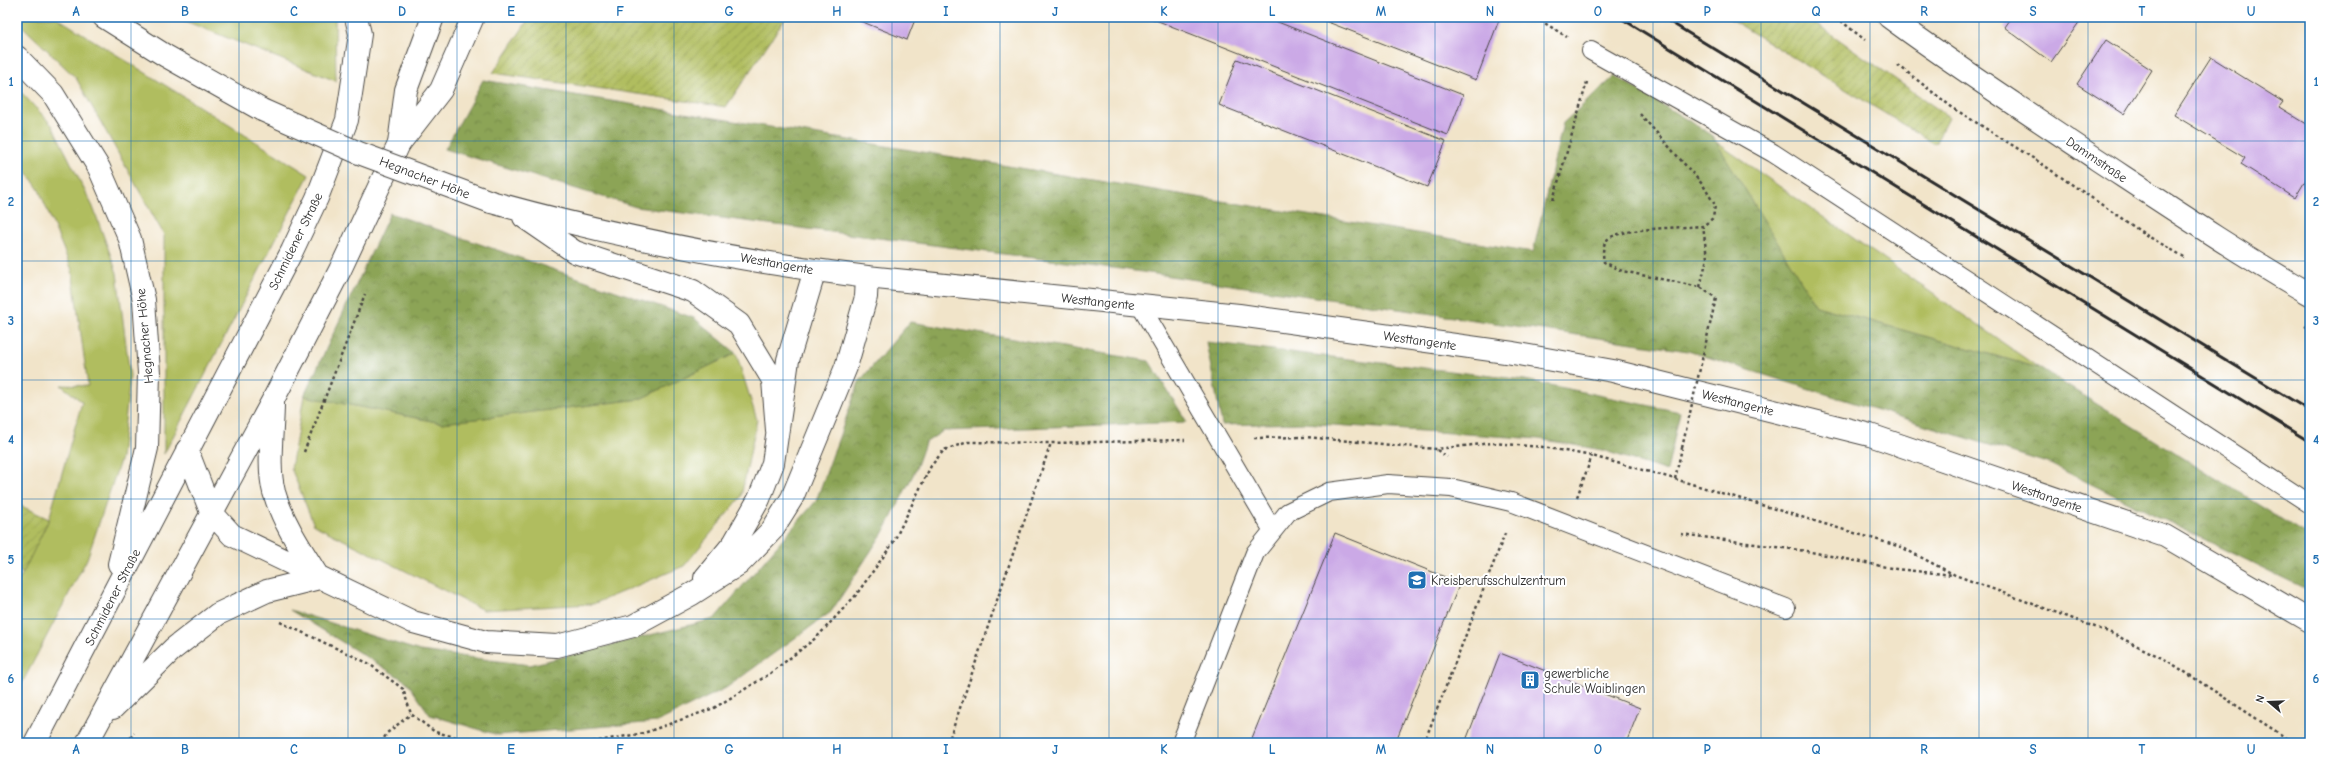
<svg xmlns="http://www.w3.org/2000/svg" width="2327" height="760" font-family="'Comic Neue',sans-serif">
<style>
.grass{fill:#b0bd5f;stroke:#6e7445}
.forest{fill:url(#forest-crowns);stroke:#5c6840}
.garden{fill:url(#garden-furrows);stroke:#6e7445}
.building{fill:#cba9e6}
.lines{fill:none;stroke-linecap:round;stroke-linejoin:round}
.service-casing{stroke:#494743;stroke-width:20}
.minor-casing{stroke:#494743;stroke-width:24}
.tertiary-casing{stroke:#494743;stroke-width:24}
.secondary-casing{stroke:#494743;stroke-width:24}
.path{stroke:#494743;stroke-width:2.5;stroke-dasharray:3 3;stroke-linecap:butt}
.service{stroke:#fff;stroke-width:18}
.minor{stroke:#fff;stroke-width:22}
.tertiary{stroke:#fff;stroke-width:22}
.secondary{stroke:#fff;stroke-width:22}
.rail{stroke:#2b2b2b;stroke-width:3}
.secondary-bridge-casing{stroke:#494743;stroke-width:24;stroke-linecap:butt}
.path-bridge{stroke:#494743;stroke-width:2.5;stroke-dasharray:3 3;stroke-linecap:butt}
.secondary-bridge{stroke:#fff;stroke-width:22}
.grid{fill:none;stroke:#1f6fb2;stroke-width:1;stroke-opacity:0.55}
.labels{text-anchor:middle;stroke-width:4;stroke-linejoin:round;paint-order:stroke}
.street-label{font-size:13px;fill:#2b2b2b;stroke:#fff}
.poi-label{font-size:13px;fill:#2b2b2b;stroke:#fff;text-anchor:start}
.neatline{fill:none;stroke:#1f6fb2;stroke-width:1.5}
.grid-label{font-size:13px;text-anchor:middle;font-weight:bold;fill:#1f6fb2}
</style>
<defs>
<pattern id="forest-crowns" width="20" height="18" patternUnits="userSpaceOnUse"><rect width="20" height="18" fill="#8ca456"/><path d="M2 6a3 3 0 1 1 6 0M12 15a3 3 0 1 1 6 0" fill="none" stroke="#738647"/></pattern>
<pattern id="garden-furrows" width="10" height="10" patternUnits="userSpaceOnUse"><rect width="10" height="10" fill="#b0bd5f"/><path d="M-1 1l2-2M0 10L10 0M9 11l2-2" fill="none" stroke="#8f9a4f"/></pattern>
</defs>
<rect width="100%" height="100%" fill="#fff"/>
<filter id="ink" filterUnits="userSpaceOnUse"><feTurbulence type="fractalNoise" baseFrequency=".025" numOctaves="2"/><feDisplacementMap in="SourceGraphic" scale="8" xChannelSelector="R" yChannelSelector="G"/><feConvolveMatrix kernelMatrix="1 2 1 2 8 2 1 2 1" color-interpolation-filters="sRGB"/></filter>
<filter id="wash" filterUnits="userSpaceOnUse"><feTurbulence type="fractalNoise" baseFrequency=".012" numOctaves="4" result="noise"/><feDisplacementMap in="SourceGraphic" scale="16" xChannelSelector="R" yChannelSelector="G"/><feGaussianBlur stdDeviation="0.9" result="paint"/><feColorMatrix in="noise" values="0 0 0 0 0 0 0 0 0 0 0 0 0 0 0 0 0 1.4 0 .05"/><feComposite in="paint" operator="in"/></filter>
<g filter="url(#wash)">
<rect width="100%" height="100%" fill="#f1e4c9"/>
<path class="grass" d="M 17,17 L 56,17 L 309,175 L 164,454 L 164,235 L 76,78 L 17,21 Z
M 178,17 L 335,17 L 336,81 L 180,19 Z
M 17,88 L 52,125 L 93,207 L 117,273 L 130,376 L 121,458 L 87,559 L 17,693 L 17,584 L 49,519 L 82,402 L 61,385 L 88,386 L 72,270 L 39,190 L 17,157 Z
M 1716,142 L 2039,368 L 1816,306 Z
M 736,353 L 757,420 L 741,497 L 684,566 L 593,604 L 483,610 L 314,525 L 291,468 L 304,396 L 442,423 L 640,399 Z"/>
<path class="forest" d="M 1615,76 L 1712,135 L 1816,306 L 2039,368 L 2310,537 L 2310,591 L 2050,464 L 1688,351 L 1128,270 L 636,207 L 445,149 L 483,80 L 1533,252 L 1563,123 Z
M 390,213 L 694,318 L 736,353 L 640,399 L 442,423 L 304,396 Z
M 910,322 L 1149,361 L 1187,422 L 943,431 L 925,443 L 915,471 L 886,528 L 831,612 L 726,688 L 657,722 L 498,735 L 430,715 L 407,682 L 290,610 L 420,651 L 530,665 L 714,619 L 816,501 L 859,382 Z
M 1206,342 L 1525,380 L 1680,412 L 1667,471 L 1602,450 L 1539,439 L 1304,423 L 1222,425 Z"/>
<path class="garden" d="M 530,17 L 786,17 L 726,107 L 493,73 Z
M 1727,17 L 1807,17 L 1949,117 L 1935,144 Z
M 17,504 L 49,519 L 23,573 L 17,571 Z"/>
<g id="blocks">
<path class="building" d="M 860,17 L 916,17 L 907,40 L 858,20 Z
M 1148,17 L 1265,17 L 1463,95 L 1448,135 Z
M 1315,17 L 1491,17 L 1499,20 L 1476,80 Z
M 2011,17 L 2074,17 L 2080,21 L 2051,62 L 2004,27 Z
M 2106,40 L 2152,70 L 2124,114 L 2077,84 Z
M 2211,57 L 2283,102 L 2279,107 L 2310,126 L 2310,173 L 2295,198 L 2241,164 L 2245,158 L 2174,115 Z
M 1237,59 L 1446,141 L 1427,187 L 1219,105 Z
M 1335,533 L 1460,583 L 1395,743 L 1250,743 Z
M 1500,653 L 1640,708 L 1626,743 L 1465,743 Z"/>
</g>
</g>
<g filter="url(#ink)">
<use href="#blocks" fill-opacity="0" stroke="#494743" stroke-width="1"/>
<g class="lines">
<defs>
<path id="service" d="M 1591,51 L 1773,153 L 2310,504
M 1140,305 L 1273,531
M 1181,743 L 1255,553 L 1288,512 L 1329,492 L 1388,484 L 1451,488 L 1511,502 L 1786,608"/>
<path id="minor" d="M 1889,17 C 1957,67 2028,113 2098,160 C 2168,206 2238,253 2310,294"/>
<path id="tertiary" d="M 399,144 L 441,90 L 473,17
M 867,277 L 1239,315 L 1513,353 L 1613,371 L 1870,435 L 2165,536 L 2310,621"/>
<path id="secondary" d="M 104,17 L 166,56 L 262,110
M 17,57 L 53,94 L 99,168 L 130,239 L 144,300 L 149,373 L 147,448 L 119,564
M 524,217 L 575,252 L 693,291 L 739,324 L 773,380 L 777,430
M 273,403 C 273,431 267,465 274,492 C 283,523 302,551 319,578
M 187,450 L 211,512 L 232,535 L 413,622 L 486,642 L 557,646 L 633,626 L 692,594 L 739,564 L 772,530 L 792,498 L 846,367 L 866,297 L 867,277 C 741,261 614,236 491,202
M 705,578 L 734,543 L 759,499 L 773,463 L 788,360 L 815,270
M 113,708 L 173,649 L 218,614 L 267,591 L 319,578
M 35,743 L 292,251 L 317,198 L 347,120 L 360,34 L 356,17
M 87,743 L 273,400 L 340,270 L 399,144 L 406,90 L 433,17"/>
</defs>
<use href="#service" class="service-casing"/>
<use href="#minor" class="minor-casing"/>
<use href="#tertiary" class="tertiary-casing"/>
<use href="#secondary" class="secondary-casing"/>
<path class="path" d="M 1535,17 L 1567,37
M 1836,17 L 1865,40
M 1898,65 L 1953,108 L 2036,160 L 2146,235 L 2186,258
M 1640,114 L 1703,185 L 1715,205 L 1713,218 L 1703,226 C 1684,228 1616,227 1606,241 C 1602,248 1603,255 1604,262 L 1622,271 L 1700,287 L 1716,298
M 1553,200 L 1587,82
M 1700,287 L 1707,258 L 1703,226
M 2305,326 L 2310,329
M 1254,438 L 1305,437 L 1436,449 L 1492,443 L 1543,447 L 1592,456 L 1675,479 L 1901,547 L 1955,575 L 2111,633 L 2168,661 L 2294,743
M 1437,450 L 1447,457
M 304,452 L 365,294
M 1675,479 L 1682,448
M 1577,497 L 1592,456
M 1681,534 L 1806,551 L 1896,569 L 1953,575
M 280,622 L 368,663 L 403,689 L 411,714 L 435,732 L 480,743
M 127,743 L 134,733
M 381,743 L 387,733 L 411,714
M 587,743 L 644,733 L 714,708 L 768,675 L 817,637 L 856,595 L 893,543 L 931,466 L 944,450 L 968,442 L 1051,443 L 1185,440
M 948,743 L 1051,443
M 1424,743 L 1506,531"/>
<use href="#service" class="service"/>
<use href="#minor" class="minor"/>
<use href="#tertiary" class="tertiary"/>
<use href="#secondary" class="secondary"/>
<path class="rail" d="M 1619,17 L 2310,442
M 1662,17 L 2310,411"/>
<defs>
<path id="secondary-bridge" d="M 262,110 L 359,153 L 491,202"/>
</defs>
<use href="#secondary-bridge" class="secondary-bridge-casing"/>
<path class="path-bridge" d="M 1682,448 L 1716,298"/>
<use href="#secondary-bridge" class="secondary-bridge"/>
</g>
</g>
<path class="grid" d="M 131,17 L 131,743M 239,17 L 239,743M 348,17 L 348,743M 457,17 L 457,743M 566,17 L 566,743M 674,17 L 674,743M 783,17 L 783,743M 892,17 L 892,743M 1000,17 L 1000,743M 1109,17 L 1109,743M 1218,17 L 1218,743M 1327,17 L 1327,743M 1435,17 L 1435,743M 1544,17 L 1544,743M 1653,17 L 1653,743M 1761,17 L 1761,743M 1870,17 L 1870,743M 1979,17 L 1979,743M 2088,17 L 2088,743M 2196,17 L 2196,743M 17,141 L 2310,141M 17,261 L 2310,261M 17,380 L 2310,380M 17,499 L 2310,499M 17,619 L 2310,619"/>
<defs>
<symbol id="school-square" viewBox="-11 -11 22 22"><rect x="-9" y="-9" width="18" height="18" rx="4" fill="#1f6fb2" stroke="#fff"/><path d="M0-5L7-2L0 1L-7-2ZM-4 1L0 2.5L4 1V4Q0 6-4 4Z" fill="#fff"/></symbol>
<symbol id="building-square" viewBox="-11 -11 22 22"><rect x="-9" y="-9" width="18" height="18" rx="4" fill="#1f6fb2" stroke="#fff"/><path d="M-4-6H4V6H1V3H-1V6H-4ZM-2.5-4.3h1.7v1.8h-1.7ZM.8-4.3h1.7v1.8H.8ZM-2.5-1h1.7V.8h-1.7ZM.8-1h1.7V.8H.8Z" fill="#fff"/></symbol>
</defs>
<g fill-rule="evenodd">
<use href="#school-square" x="1406" y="569" width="22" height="22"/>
<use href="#building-square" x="1519" y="669" width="22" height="22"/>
</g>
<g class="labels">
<g class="street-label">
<text transform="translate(2097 159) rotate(34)" y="5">Dammstraße</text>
<text transform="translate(425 177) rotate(21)" y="5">Hegnacher Höhe</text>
<text transform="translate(295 241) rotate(-64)" y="5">Schmidener Straße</text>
<text transform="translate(777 263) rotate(10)" y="5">Westtangente</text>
<text transform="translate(1098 301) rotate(6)" y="5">Westtangente</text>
<text transform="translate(144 336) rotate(-95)" y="5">Hegnacher Höhe</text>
<text transform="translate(1420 340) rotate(8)" y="5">Westtangente</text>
<text transform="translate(1738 402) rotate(14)" y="5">Westtangente</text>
<text transform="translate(2047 496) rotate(19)" y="5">Westtangente</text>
<text transform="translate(112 597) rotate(-63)" y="5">Schmidener Straße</text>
</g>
<g class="poi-label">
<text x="1431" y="585">Kreisberufsschulzentrum</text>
<text x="1544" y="678">gewerbliche<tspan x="1544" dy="15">Schule Waiblingen</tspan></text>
</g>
</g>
<rect width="2327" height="760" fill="none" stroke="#fff" stroke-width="44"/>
<g transform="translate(2269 702) rotate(289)" stroke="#ffffff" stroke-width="3" paint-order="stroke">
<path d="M0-3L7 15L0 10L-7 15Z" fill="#2b2b2b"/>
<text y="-6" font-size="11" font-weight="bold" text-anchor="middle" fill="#2b2b2b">N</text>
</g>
<rect x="22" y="22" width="2283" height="716" class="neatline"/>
<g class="grid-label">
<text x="76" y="16">A</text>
<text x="185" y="16">B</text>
<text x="294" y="16">C</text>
<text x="402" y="16">D</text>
<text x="511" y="16">E</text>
<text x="620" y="16">F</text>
<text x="729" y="16">G</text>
<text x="837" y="16">H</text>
<text x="946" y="16">I</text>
<text x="1055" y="16">J</text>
<text x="1164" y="16">K</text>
<text x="1272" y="16">L</text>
<text x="1381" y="16">M</text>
<text x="1490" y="16">N</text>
<text x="1598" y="16">O</text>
<text x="1707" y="16">P</text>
<text x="1816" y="16">Q</text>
<text x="1924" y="16">R</text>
<text x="2033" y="16">S</text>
<text x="2142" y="16">T</text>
<text x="2251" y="16">U</text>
<text x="11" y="86">1</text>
<text x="2316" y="86">1</text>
<text x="11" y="206">2</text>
<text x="2316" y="206">2</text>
<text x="11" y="325">3</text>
<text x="2316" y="325">3</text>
<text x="11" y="444">4</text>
<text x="2316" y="444">4</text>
<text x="11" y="564">5</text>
<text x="2316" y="564">5</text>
<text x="11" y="683">6</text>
<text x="2316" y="683">6</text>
<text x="76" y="754">A</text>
<text x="185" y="754">B</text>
<text x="294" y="754">C</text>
<text x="402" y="754">D</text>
<text x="511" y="754">E</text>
<text x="620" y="754">F</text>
<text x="729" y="754">G</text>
<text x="837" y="754">H</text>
<text x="946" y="754">I</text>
<text x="1055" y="754">J</text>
<text x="1164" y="754">K</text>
<text x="1272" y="754">L</text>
<text x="1381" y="754">M</text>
<text x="1490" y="754">N</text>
<text x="1598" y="754">O</text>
<text x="1707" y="754">P</text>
<text x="1816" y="754">Q</text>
<text x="1924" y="754">R</text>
<text x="2033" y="754">S</text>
<text x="2142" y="754">T</text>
<text x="2251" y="754">U</text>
</g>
</svg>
